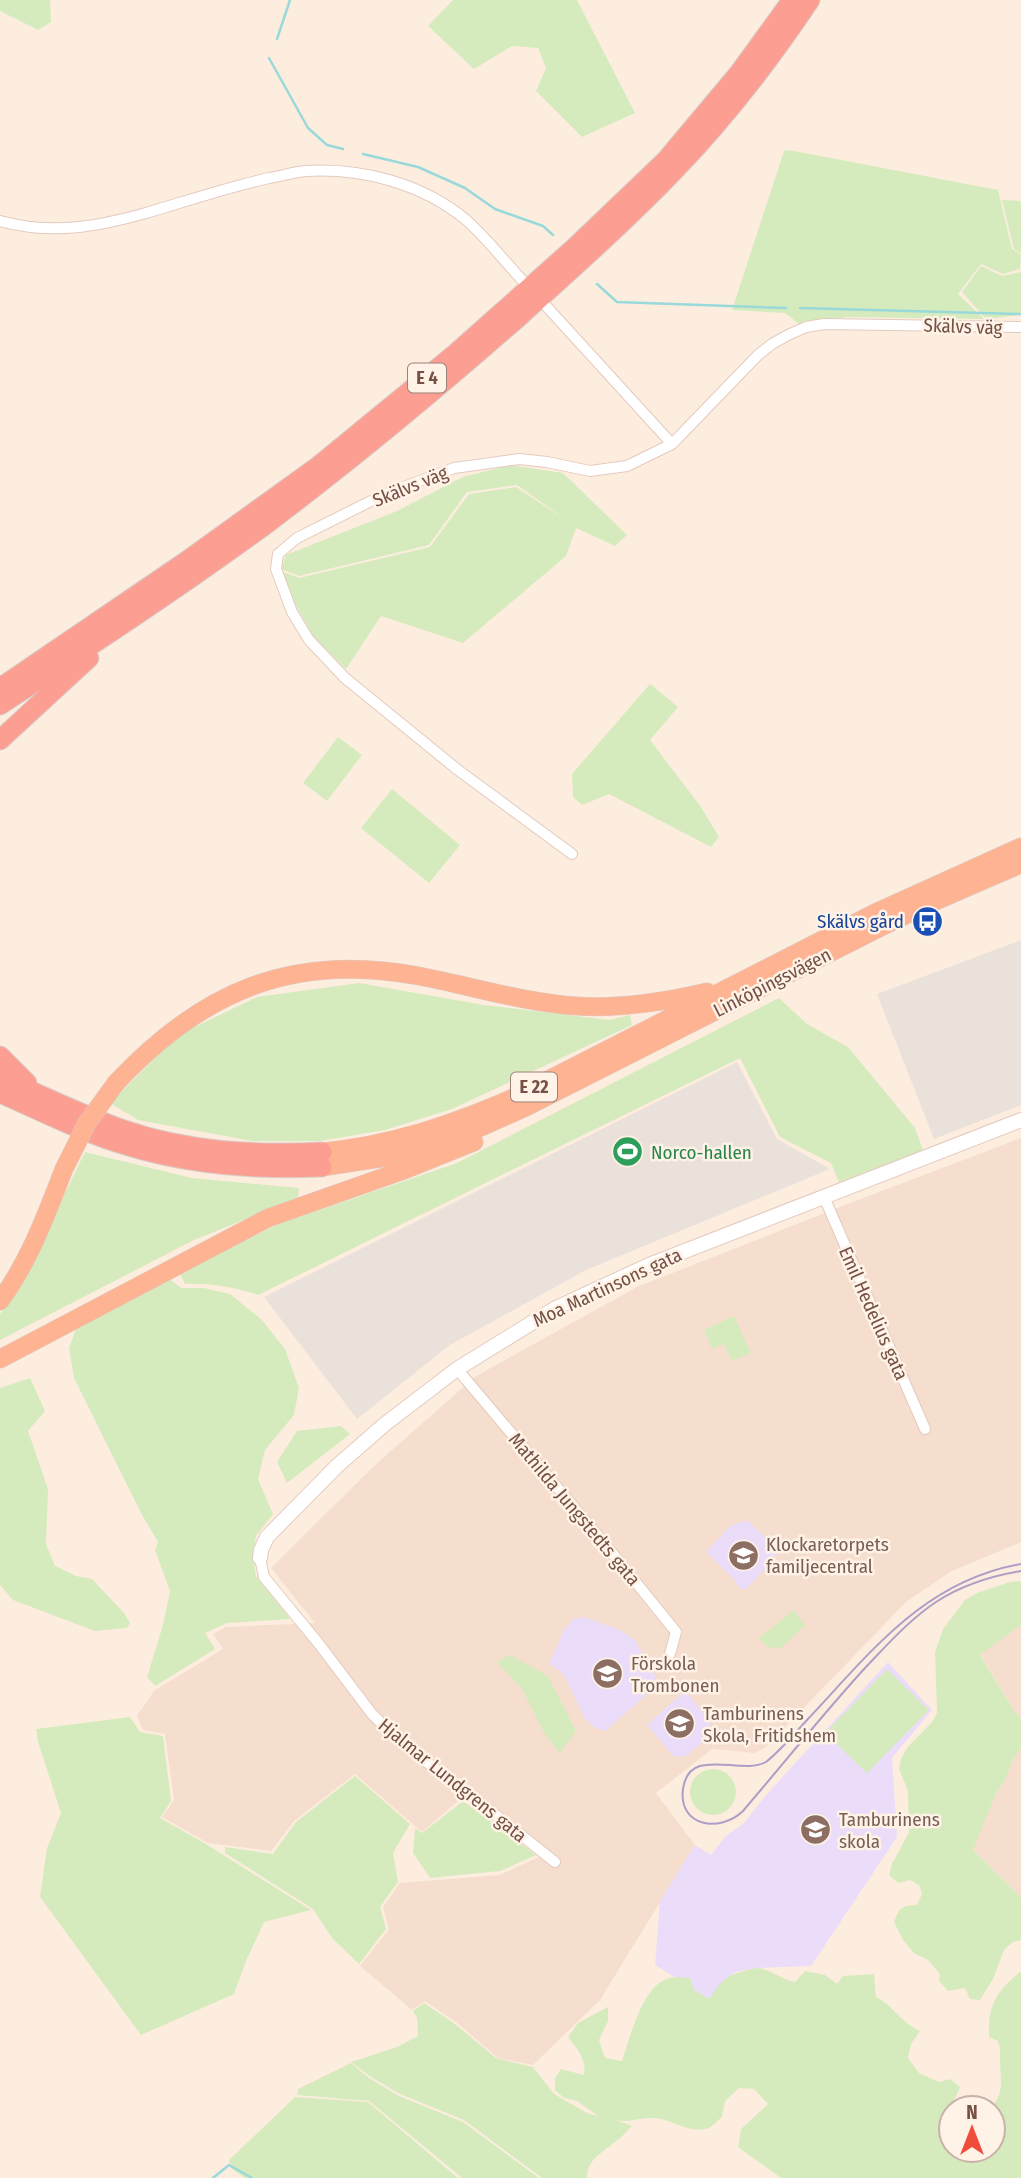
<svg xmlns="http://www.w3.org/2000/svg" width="1021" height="2178" font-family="'Fira Sans Condensed',sans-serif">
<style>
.residential{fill:#f5decd}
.industrial{fill:#ebe1db}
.education{fill:#ebdcf9}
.green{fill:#d6ebbd}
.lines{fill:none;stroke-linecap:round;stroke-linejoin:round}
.stream{stroke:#99d9da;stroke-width:2.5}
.minor-casing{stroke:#e4cabe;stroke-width:12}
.tertiary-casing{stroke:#e4cabe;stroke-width:16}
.trunk-casing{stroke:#d8cecb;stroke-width:19}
.motorway-casing{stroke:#d8cecb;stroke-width:21}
.minor{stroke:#fff;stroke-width:10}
.tertiary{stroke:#fff;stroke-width:14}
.trunk{stroke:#feb493;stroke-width:18}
.motorway{stroke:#fc9f92;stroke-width:19}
.tram{stroke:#ae9ec6;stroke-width:2}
.trunk-bridge-casing{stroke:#d8cecb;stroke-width:19;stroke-linecap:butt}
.trunk-bridge{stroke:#feb493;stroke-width:18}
.labels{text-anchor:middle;stroke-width:5;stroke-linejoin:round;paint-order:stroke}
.shield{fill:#fff2e6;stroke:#9e8176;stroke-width:2}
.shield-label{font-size:18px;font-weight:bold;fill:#755046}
.street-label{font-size:19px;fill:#755046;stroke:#fff2e6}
.transit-label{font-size:19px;fill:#164399;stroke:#fff2e6;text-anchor:end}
.leisure-label{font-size:19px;fill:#27864d;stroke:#fff2e6;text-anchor:start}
.education-label{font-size:19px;fill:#785e54;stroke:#fff2e6;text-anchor:start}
</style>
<rect width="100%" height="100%" fill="#fdeddf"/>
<path class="residential" d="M 1021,1138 L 1021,1542 L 950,1572 L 906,1602 L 767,1746 L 755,1753 L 712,1749 L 656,1793 L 695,1845 L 600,2000 L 533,2065 L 498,2058 L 456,2022 L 425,2001 L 412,2010 L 360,1966 L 389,1929 L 383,1907 L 400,1883 L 500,1875 L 541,1856 L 464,1796 L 422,1832 L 355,1774 L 294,1821 L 271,1851 L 208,1843 L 162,1817 L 174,1800 L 165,1734 L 143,1730 L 137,1716 L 154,1691 L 223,1649 L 213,1634 L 226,1627 L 315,1623 L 271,1568 L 375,1465 L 476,1376 L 637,1287 L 845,1205 Z
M 1021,1625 L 1021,1897 L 973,1850 L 1013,1709 L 980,1654 Z"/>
<path class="industrial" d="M 1021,940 L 1021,1105 L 934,1139 L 877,994 Z
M 737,1062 L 777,1139 L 830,1169 L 586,1270 L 450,1345 L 357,1419 L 264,1297 Z"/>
<path class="education" d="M 747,1520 L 772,1543 L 778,1551 L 770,1564 L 746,1589 L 742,1589 L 735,1583 L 736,1581 L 706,1552 L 730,1526 Z
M 584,1617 L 620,1630 L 635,1640 L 656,1677 L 656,1686 L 605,1731 L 595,1728 L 584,1717 L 567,1680 L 560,1671 L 549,1664 L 564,1630 L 573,1619 Z
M 888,1662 L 932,1710 L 892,1758 L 897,1837 L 811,1966 L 756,1968 L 735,1972 L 709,1999 L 694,1990 L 690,1978 L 676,1978 L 655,1965 L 660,1901 L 695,1845 L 711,1855 L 725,1837 L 744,1823 L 766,1795 Z
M 685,1691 L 711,1722 L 706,1739 L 686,1756 L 677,1757 L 672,1755 L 647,1725 Z"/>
<path class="green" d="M 0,0 L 50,0 L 51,22 L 38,30 L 0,11 Z
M 453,0 L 577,0 L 635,113 L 582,137 L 536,91 L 546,68 L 538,48 L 512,46 L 474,69 L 428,26 Z
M 789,150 L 998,190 L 1012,249 L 1021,254 L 1020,269 L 1003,274 L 981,264 L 958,294 L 984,319 L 847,317 L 799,324 L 785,313 L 732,310 L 784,151 Z
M 1002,200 L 1021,201 L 1021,253 L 1014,249 Z
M 981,266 L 1002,276 L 1021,272 L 1021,315 L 986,319 L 962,292 Z
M 510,465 L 563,473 L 627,535 L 615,546 L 576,528 L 566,556 L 463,643 L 381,616 L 346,669 L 313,636 L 295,604 L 281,571 L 299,578 L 430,547 L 469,494 L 516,487 L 566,520 L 517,485 L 467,492 L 429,545 L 299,576 L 281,569 L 286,555 L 397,511 L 463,477 Z
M 650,684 L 678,707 L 650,740 L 701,807 L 719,837 L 711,847 L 609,794 L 582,805 L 573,797 L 572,774 Z
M 338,737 L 362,755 L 327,801 L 303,783 Z
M 392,789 L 460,845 L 429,883 L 361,828 Z
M 359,983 L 484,1005 L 610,1020 L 630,1015 L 632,1025 L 452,1109 L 385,1130 L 320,1141 L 252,1141 L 138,1120 L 110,1103 L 178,1035 L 257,997 Z
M 779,998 L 807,1024 L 848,1047 L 915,1128 L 923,1150 L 839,1182 L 831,1163 L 780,1137 L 740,1058 L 258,1295 C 233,1287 211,1283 185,1284 L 179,1272 L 279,1224 L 457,1163 Z
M 85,1152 L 192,1178 L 299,1188 L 298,1198 L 194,1240 L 0,1340 L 0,1314 L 17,1291 Z
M 166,1276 L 181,1288 L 204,1288 L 230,1294 L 261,1319 L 285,1349 L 299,1388 L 294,1415 L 265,1450 L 258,1479 L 273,1514 L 256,1536 L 253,1555 L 256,1576 L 290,1619 L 227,1623 L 205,1633 L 215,1649 L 155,1686 L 147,1677 L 163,1625 L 170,1591 L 155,1550 L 158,1542 L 141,1513 L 74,1378 L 69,1348 L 76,1329 Z
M 734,1316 L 751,1353 L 732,1361 L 724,1344 L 712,1349 L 704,1330 Z
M 30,1378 L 45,1411 L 28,1431 L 48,1489 L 46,1544 L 55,1566 L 76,1576 L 92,1579 L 124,1613 L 130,1623 L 127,1628 L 95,1631 L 13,1600 L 0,1585 L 0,1388 Z
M 341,1426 L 350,1434 L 287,1483 L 277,1462 L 297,1431 Z
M 1021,1581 L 1021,1625 L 980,1655 L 1013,1709 L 1021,1718 L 1021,1748 L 1013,1759 L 1004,1782 L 996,1793 L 973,1850 L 1021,1897 L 1021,1940 L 1013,1942 L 1004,1950 L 993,1979 L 980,2000 L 970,1999 L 965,1988 L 948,1991 L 939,1981 L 940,1974 L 928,1960 L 914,1953 L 903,1940 L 894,1922 C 899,1908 902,1905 917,1905 L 922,1894 L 919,1885 L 910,1880 L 898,1883 L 889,1875 L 892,1864 L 909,1832 L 908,1791 L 899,1769 L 901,1759 L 907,1748 L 932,1722 L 937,1713 L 935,1652 L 943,1629 L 965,1600 L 977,1593 L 1010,1582 Z
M 794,1610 L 805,1625 L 781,1648 L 767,1647 L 759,1638 Z
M 510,1655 L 548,1676 L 576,1731 L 560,1753 L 544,1733 L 522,1689 L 497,1662 Z
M 887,1669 L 929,1710 L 867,1773 L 825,1733 Z
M 130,1717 L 140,1732 L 163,1736 L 171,1801 L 160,1818 L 206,1844 L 311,1910 L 264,1922 L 246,1961 L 234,1994 L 141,2035 L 40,1897 L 47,1848 L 61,1813 L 38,1742 L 36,1729 Z
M690 1792a23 23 0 1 1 46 0a23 23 0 1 1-46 0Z
M 355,1776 L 410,1824 L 393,1853 L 398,1882 L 380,1907 L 386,1929 L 359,1964 L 332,1938 L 313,1909 L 225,1853 L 225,1847 L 273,1854 L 296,1822 Z
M 463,1801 L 536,1855 L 500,1871 L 430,1878 L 413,1853 L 415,1828 L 422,1833 Z
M 756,1968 C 769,1968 780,1979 795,1982 L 805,1971 L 825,1975 L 837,1984 L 843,1976 L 874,1974 L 876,1997 C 894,2006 899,2021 920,2031 L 911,2044 L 908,2058 L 919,2073 L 939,2082 L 950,2079 L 960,2087 L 950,2110 L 951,2150 L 993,2150 L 993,2108 L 991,2108 C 1004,2092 1001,2083 1000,2064 C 1000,2055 1001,2049 998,2041 L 989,2037 C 988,2004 996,1992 1021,1971 L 1021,2178 L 781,2178 L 738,2147 L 741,2129 L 768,2104 L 754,2089 L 739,2088 L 725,2101 L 722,2117 C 718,2120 713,2126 709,2128 C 690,2135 672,2119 654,2118 C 638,2117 632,2123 616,2120 L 632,2126 C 626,2132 621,2138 614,2143 C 602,2153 587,2159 587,2178 L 542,2178 L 464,2120 L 400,2094 L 371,2077 L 351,2062 L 397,2047 L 418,2036 L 417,2018 L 413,2011 L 424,2003 L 455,2024 L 496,2058 L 533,2067 L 554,2094 L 587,2113 L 598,2116 L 577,2101 L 564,2098 L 555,2090 L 555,2078 L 561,2069 L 584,2075 C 587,2060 577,2048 568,2037 L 578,2023 L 608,2007 L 608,2021 L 599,2040 L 605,2058 L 622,2061 C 630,2038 642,1987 667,1979 C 674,1976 683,1978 690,1978 L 694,1990 L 709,1999 C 726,1975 727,1975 756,1968 Z
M 351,2063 L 369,2078 L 399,2096 L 463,2122 L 539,2178 L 462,2178 L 369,2101 L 297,2095 L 298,2089 Z
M 295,2097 L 368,2102 L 458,2178 L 245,2178 L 232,2169 L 229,2160 Z"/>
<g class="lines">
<path class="stream" d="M 277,39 L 290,0
M 269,58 L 308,128 L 327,145 L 343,149
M 363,154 L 418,167 L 465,188 L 495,209 L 543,226 L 553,235
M 597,284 L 617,302 L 786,308
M 800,308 L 1021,314
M 213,2178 L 229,2165 L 252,2178"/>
<defs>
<path id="minor" d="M 0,221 C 52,235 96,227 146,213 C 187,201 228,187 269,178 C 281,176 294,172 306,171 C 362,168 421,183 465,219 C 486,237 504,261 523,281
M 547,307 L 672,444
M 572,854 L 458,770 L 345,678 L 309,640 L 292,612 L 276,569 L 278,554 L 297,538 L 383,495 L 454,468 L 519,459 L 547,462 L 590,471 L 627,466 L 672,444 L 758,355 L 772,344 L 788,335 L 806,327 L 824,324 L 1021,327
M 824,1197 L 925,1429
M 457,1369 L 600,1538 L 676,1632 L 670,1654
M 260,1558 L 264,1577 L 319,1644 L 372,1714 L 400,1742 L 492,1812 L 555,1862"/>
<path id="tertiary" d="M 260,1558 L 261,1550 L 267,1537 L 337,1466 L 385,1424 L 457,1369 L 556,1308 L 649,1265 L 1021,1120"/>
<path id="trunk" d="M 116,1083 C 202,991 293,952 419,976 C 471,986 522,1002 576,1006 C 620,1009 664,1002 707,992
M 322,1152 C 391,1145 448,1126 511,1099 L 875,913 L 1021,847
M 322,1167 L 394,1156 L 432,1145 L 470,1132 L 526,1107 L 881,927 L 931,903 L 1021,864
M 0,1301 C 30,1260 46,1215 64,1169
M 0,1359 L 268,1218 L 407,1169 L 474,1142"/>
<path id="motorway" d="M 0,688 L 188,560 L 317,467 L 456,353 L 574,248 L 666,160 L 739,73 L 792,0
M 0,705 C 89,647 179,588 265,525 C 353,459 438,388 521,315 C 573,268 626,221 675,170 C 725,118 770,60 810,0
M 0,740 L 89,658
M 0,1056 L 27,1083
M 0,1077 C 41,1095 82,1115 124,1130 C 188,1152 255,1155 322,1152
M 0,1093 C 39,1110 84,1133 125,1145 C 189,1165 255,1170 322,1167"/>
</defs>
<use href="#minor" class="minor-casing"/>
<use href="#tertiary" class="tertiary-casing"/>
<use href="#trunk" class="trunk-casing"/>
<use href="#motorway" class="motorway-casing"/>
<use href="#minor" class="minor"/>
<use href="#tertiary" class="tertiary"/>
<use href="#trunk" class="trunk"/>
<use href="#motorway" class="motorway"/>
<path class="tram" d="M 1021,1564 C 924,1581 871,1652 807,1720 C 794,1734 781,1750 766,1762 C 741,1776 689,1745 683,1789 C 678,1827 720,1833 743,1811 C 784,1763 823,1714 865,1668 C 887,1645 909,1620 936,1602 C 962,1585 991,1576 1021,1571"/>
<defs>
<path id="trunk-bridge" d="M 64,1169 L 87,1123 L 116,1083"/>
</defs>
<use href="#trunk-bridge" class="trunk-bridge-casing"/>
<use href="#trunk-bridge" class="trunk-bridge"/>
</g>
<defs>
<symbol id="bus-disc" viewBox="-11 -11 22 22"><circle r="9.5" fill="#1a4fb4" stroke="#fff2e6"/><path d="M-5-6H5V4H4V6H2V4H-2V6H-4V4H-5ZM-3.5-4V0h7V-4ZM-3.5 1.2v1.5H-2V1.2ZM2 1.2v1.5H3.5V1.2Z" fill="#fff"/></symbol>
<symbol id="stadium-disc" viewBox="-11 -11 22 22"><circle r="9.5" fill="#2e9e5b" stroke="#fff2e6"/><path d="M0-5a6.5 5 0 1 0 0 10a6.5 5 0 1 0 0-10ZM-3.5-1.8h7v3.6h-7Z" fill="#fff"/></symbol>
<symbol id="school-disc" viewBox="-11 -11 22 22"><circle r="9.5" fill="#8d6e63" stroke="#fff2e6"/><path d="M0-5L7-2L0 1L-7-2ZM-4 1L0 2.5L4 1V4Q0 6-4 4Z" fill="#fff"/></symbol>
</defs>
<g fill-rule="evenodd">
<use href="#bus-disc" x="910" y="904" width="35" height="35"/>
<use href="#stadium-disc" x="610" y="1134" width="35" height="35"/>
<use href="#school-disc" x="726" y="1538" width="35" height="35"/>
<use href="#school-disc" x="590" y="1656" width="35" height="35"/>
<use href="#school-disc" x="662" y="1706" width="35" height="35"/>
<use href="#school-disc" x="798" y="1812" width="35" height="35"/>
</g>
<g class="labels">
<g class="shield">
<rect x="408" y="363.5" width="38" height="29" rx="5"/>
<rect x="511" y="1072.5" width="46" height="29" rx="5"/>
</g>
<g class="shield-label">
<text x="427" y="384">E 4</text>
<text x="534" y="1093">E 22</text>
</g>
<g class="street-label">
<text transform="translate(963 326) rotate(2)" y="7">Skälvs väg</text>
<text transform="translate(410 486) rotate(-22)" y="7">Skälvs väg</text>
<text transform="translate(772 982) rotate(-27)" y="7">Linköpingsvägen</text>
<text transform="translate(607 1287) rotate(-25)" y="7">Moa Martinsons gata</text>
<text transform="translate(874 1313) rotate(66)" y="7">Emil Hedelius gata</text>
<text transform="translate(575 1509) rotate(50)" y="7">Mathilda Jungstedts gata</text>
<text transform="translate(453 1780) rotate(39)" y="7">Hjalmar Lundgrens gata</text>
</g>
<g class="transit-label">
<text x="904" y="928">Skälvs gård</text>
</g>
<g class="leisure-label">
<text x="651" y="1159">Norco-hallen</text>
</g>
<g class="education-label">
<text x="766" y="1551">Klockaretorpets<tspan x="766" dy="22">familjecentral</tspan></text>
<text x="631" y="1670">Förskola<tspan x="631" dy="22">Trombonen</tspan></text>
<text x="703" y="1720">Tamburinens<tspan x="703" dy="22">Skola, Fritidshem</tspan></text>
<text x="839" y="1826">Tamburinens<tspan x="839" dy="22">skola</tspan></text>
</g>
</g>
<g transform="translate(972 2129)"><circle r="33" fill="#fff2e6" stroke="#c8b1a6" stroke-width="2"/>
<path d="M0-5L12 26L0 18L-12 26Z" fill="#ef4c3c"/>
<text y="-10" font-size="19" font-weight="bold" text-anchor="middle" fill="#755046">N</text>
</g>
</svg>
